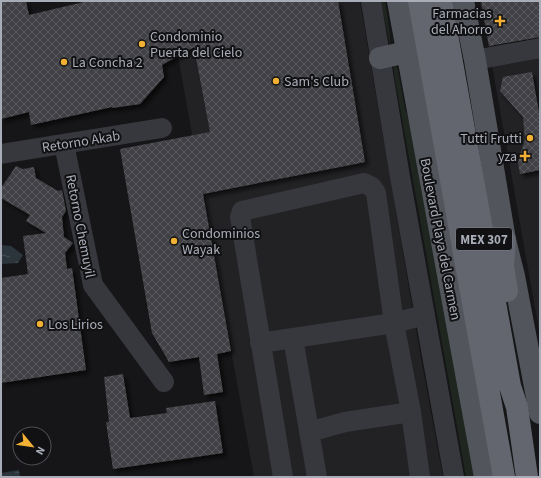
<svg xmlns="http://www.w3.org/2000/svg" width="541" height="478" font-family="'Source Sans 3',sans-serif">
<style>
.built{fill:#222225}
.green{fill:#1e261f}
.water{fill:url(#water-ripples)}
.building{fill:url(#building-cross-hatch);filter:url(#shadow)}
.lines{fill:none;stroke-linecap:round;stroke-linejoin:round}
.minor{stroke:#37383d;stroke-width:20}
.major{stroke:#53555c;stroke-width:22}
.highway{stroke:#63666e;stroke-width:22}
.poi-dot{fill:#f2b134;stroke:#111113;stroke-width:1.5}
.labels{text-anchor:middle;stroke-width:4;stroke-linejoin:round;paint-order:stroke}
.shield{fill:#111113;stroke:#7b7e86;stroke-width:1}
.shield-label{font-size:13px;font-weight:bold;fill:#a8adb8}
.poi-label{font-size:14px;fill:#a8adb8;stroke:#111113;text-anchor:start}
.street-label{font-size:14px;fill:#a8adb8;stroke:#111113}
</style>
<defs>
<pattern id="water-ripples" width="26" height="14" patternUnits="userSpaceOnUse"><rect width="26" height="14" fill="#2c353c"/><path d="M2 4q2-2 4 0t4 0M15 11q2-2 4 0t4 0" fill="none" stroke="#485056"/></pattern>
<pattern id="building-cross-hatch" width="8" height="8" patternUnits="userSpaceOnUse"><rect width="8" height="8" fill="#404145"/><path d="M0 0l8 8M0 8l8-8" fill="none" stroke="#595a5e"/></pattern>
<filter id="shadow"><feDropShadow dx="3.5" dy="3.5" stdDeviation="2" flood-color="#0009"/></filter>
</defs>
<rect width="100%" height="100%" fill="#161618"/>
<path class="built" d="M 168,1 L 360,1 L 420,353 L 443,477 L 254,477 Z
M 480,1 L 540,1 L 540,336 L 493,71 Z"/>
<path class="green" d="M 381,1 L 385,1 L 390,35 L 390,46 Z
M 394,61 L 398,71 L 405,108 L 417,147 L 476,477 L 466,477 L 394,74 Z"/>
<path class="water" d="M 1,245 L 11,246 L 23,255 L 18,263 L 1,264 Z
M 19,470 L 20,477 L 1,477 L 1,473 Z"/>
<path class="building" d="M 1,1 L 26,1 L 29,15 L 88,1 L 338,1 L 365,162 L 203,194 L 231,351 L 217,354 L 223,392 L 204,395 L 199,357 L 169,362 L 152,333 L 120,149 L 210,132 L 194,47 L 162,65 L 164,77 L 140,104 L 112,108 L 112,107 L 31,125 L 29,112 L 1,119 Z
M 481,1 L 540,1 L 540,37 L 489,46 Z
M 532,72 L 540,119 L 540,170 L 520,174 L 518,162 L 525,139 L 523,117 L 500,91 L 503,77 Z
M 16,166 L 23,169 L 34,167 L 36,178 L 58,191 L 62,190 L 66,211 L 62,217 L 64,237 L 73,243 L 65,253 L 67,269 L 72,268 L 86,370 L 1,383 L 1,278 L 28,274 L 23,236 L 46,233 L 26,221 L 30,215 L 1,198 L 1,188 Z
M 123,374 L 130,418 L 167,413 L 166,408 L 215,401 L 223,453 L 113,469 L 106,422 L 109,422 L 104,377 Z"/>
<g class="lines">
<path class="minor" d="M 371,1 L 400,177 L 454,477
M 475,60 L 540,48
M 64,144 L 93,285 L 164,382
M 1,154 L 162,128
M 293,338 L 317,477
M 260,343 L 394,323 L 425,315
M 309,432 L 345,422 L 411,412
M 283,477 L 240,217 L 242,211 L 364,183 L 372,187 L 376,193 L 394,323 L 411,412 L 420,477"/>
<path class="major" d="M 398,1 L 485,477
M 463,1 L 475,60 L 505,240 L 514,276 L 540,413
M 380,58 L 407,52"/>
<path class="highway" d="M 419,1 L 504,477
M 441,1 L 510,386 L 517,407 L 527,477
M 505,240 L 503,266 L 507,291"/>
</g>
<g class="poi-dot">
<path d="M498 15h4v4h4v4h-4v4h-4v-4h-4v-4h4z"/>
<circle cx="142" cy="44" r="4"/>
<circle cx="64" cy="62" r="4"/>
<circle cx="276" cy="81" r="4"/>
<circle cx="530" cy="138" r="4"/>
<path d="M523 150h4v4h4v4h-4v4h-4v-4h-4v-4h4z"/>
<circle cx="174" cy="241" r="4"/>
<circle cx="40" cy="324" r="4"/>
</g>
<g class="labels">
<rect class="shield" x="456" y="228" width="56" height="22" rx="3"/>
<g class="shield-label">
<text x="484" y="244">MEX 307</text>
</g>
<g class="poi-label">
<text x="492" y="18" text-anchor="end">Farmacias<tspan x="492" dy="16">del Ahorro</tspan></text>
<text x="150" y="41">Condominio<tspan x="150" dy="16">Puerta del Cielo</tspan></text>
<text x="72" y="67">La Concha 2</text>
<text x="284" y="86">Sam's Club</text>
<text x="522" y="143" text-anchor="end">Tutti Frutti</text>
<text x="517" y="161" text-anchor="end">yza</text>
<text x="182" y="238">Condominios<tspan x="182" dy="16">Wayak</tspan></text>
<text x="48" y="329">Los Lirios</text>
</g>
<g class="street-label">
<text transform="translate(81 141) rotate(-9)" y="5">Retorno Akab</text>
<text transform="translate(81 226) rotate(79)" y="5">Retorno Chemuyil</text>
<text transform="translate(441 239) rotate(79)" y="5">Boulevard Playa del Carmen</text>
</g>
</g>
<rect width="541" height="478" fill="none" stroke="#a8adb8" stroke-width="4"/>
<g transform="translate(32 446) rotate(119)"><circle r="19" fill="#111113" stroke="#4d4f55"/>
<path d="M0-3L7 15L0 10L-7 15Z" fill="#f2b134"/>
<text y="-6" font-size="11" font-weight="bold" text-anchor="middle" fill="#a8adb8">N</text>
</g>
</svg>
